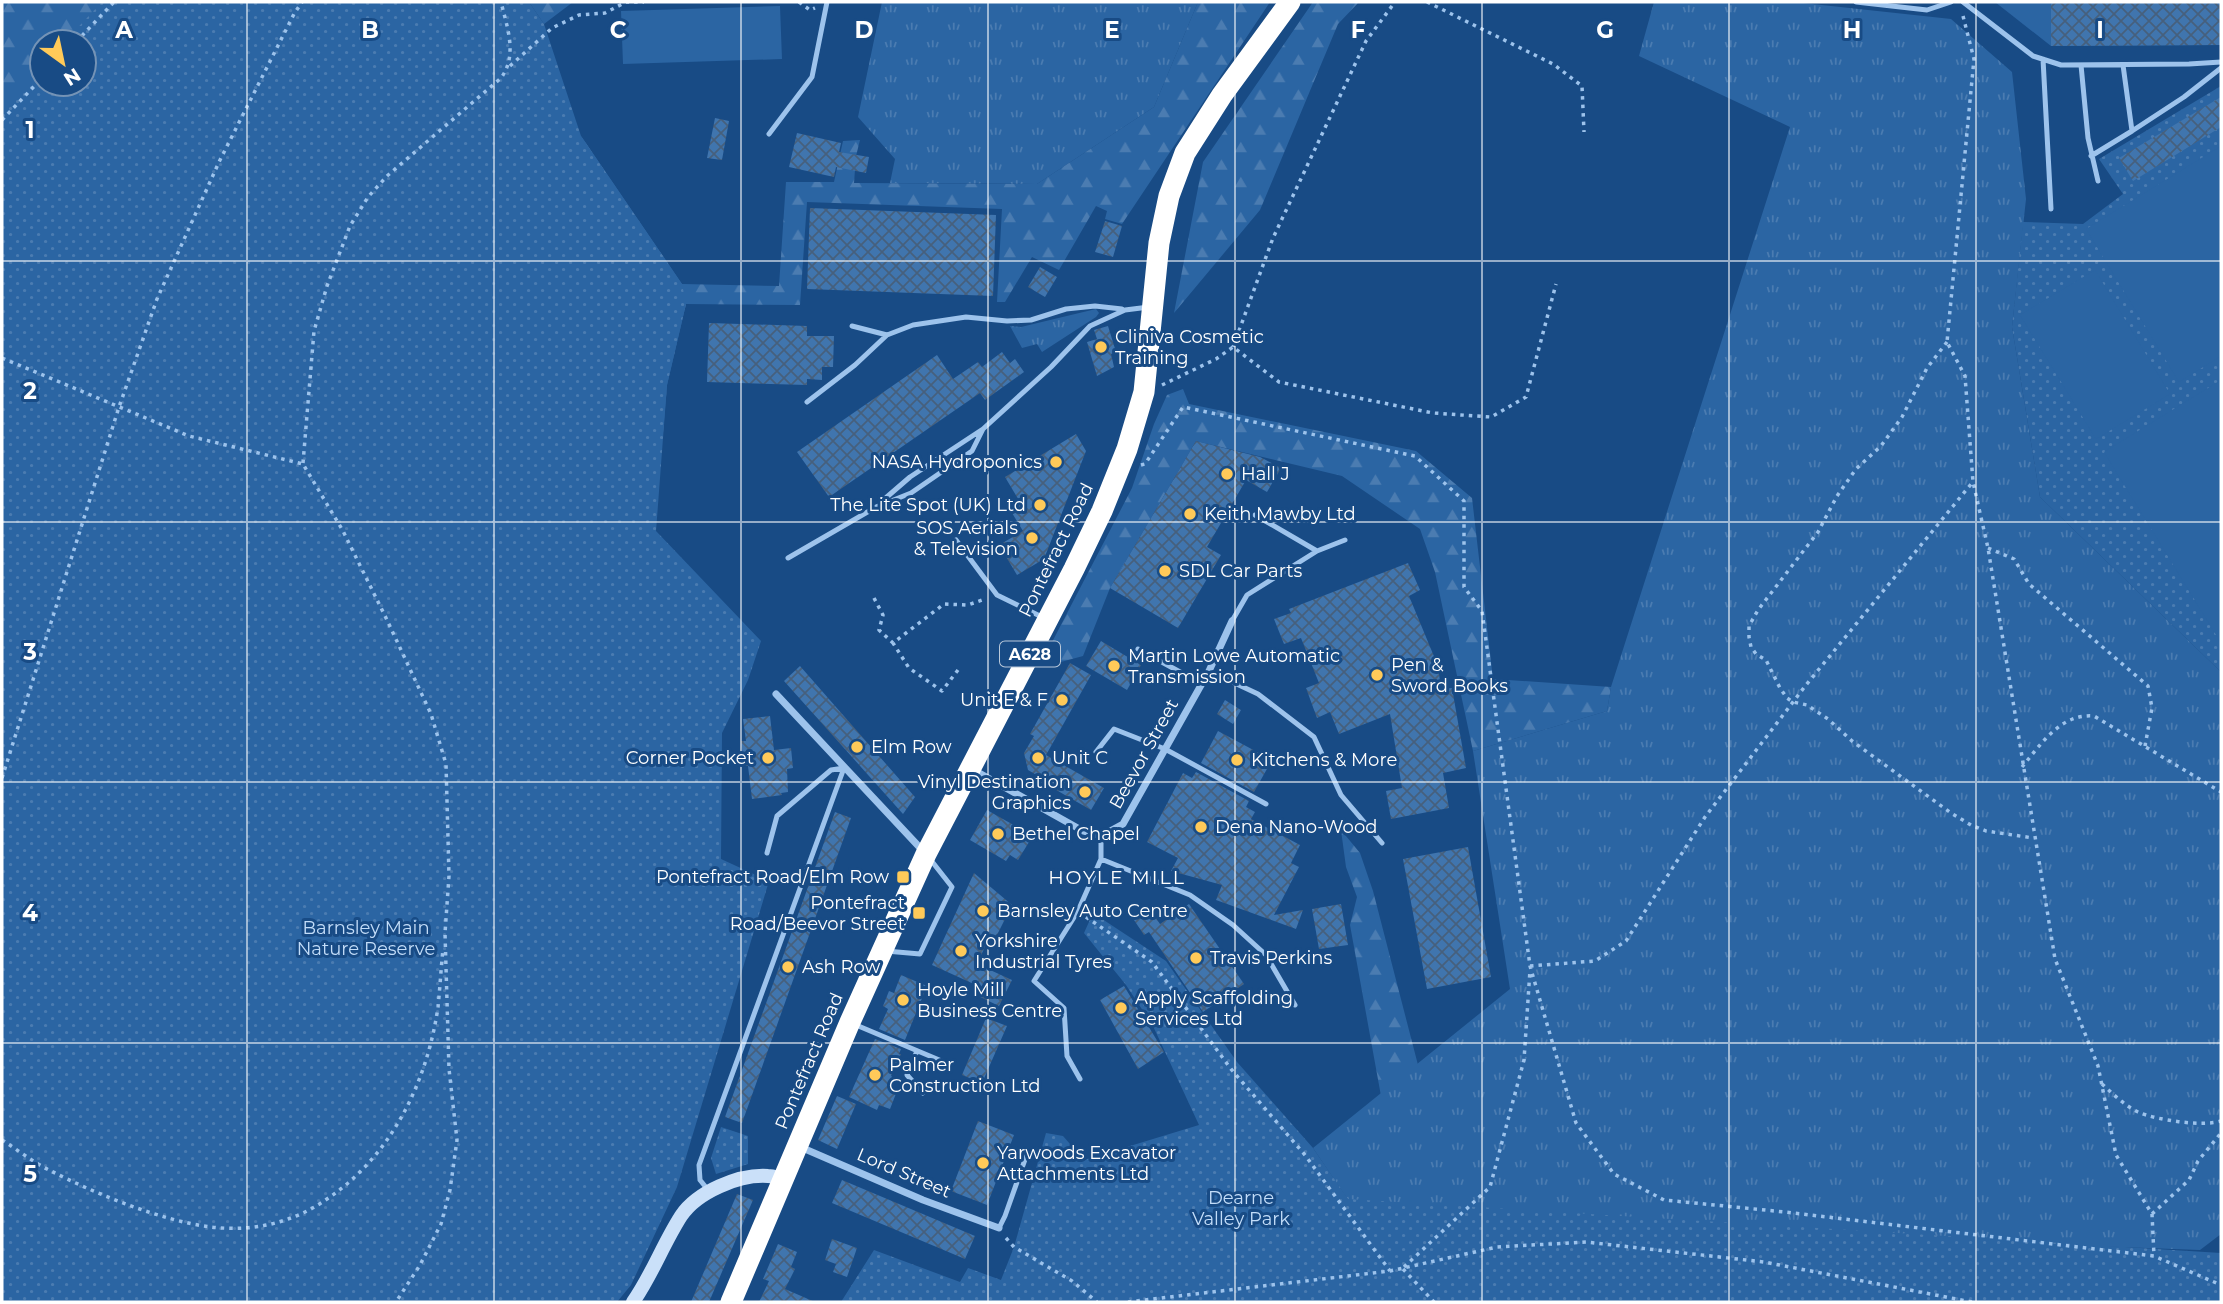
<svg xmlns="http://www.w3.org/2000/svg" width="2223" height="1304" font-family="Montserrat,sans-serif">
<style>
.grass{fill:url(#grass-tufts)}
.forest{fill:url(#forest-firs);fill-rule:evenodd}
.park{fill:url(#park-dots)}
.garden{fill:#2b65a3}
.building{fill:url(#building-cross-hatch)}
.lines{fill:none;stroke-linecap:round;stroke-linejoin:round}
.path{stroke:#9dc3ec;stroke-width:3.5;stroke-dasharray:3.5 5;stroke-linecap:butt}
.lane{stroke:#9dc3ec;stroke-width:5}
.street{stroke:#9dc3ec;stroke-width:7}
.secondary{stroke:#cae0f9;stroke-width:14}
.highway{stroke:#fff;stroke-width:21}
.grid{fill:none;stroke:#fff;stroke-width:2;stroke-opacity:0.55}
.poi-dot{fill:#ffca59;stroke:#184b85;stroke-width:2.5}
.labels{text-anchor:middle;stroke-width:6;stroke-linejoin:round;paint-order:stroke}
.shield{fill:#184b85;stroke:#bac9da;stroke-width:2}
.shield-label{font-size:16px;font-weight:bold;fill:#fff}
.poi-label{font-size:18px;fill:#fff;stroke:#184b85;text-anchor:start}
.street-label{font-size:18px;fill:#fff;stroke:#184b85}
.park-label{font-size:18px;fill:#c3ddf9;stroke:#184b85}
.neighbourhood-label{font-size:19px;letter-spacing:2px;fill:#fff;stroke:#184b85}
.grid-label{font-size:23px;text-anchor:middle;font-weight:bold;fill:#fff;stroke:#184b85;stroke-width:6;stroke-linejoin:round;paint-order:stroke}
</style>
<defs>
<pattern id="grass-tufts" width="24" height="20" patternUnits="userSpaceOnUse" patternTransform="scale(1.75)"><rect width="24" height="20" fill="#2b65a3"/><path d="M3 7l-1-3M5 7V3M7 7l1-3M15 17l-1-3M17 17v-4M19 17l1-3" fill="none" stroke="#4b7cb1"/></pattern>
<pattern id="forest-firs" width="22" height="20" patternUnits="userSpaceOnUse" patternTransform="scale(1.75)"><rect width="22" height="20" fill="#2b65a3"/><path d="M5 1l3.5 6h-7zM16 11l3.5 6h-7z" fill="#4b7cb1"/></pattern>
<pattern id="park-dots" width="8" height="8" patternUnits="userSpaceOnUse" patternTransform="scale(1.75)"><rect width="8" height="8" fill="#2b65a3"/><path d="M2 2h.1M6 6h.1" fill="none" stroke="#4b7cb1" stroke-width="1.8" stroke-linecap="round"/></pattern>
<pattern id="building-cross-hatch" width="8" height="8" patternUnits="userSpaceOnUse" patternTransform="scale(1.75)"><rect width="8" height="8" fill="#4075ae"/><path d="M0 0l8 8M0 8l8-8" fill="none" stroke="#46607d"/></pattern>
</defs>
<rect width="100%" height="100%" fill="#184b85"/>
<path class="grass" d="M 882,2 L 1198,2 L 1154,107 L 1037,184 L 890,183 L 895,159 L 858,117 Z
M 1654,2 L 1794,2 L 1951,19 L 2012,72 L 2026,199 L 2012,327 L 2040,497 L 2221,672 L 2221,1234 L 2200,1250 L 1361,1219 L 1313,1148 L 1510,989 L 1473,751 L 1607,711 L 1611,687 L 1790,127 L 1639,56 Z
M 1096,309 L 1099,313 L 1096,317 L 1042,352 L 1037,344 L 1022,348 L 1010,326 L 1021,327 Z"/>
<path class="forest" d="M 2,2 L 236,2 L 2,251 ZM 42,42 L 84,42 L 84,84 L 42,84 Z
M 529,2 L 573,2 L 544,24 Z
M 1198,2 L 1270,2 L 1122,224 L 1105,219 L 1107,211 L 1096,206 L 1059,270 L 1032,257 L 1005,302 L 997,302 L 1002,209 L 807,202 L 800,305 L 686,304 L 667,385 L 663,433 L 581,136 L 682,284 L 779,286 L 786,182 L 834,182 L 843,141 L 860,140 L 856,156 L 854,183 L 1037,184 L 1154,107 Z
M 1313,2 L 1359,2 L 1338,24 L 1260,210 L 1174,313 L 1203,162 Z
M 1183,389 L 1189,404 L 1416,451 L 1472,498 L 1493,679 L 1611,687 L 1607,711 L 1473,751 L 1435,572 L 1420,529 L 1342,476 L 1196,441 L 1110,588 L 1083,656 L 1057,663 L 1049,648 L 1132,488 L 1154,424 L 1167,395 Z
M 1341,830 L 1360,853 L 1373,891 L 1418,1065 L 1381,1096 L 1350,925 L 1357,897 L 1346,867 Z"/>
<path class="park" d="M 102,2 L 529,2 L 544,24 L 581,136 L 682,284 L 686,304 L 667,385 L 656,531 L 761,641 L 748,680 L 722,733 L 721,859 L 769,881 L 677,1187 L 631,1285 L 617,1302 L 2,1302 L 2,108 L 42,65 L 42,84 L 84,84 L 84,42 L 64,42 Z
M 2221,86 L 2221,672 L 2040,497 L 2012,327 L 2023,222 L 2083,224 L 2123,194 L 2099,159 Z
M 1093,913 L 1166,961 L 1237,1062 L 1313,1148 L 1348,1199 L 2221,1253 L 2221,1302 L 841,1302 L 874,1250 L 960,1282 L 968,1268 L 1001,1280 L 1014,1247 L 1046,1133 L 1063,1136 L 1084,1160 L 1199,1125 L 1153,1026 L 1126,985 L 1084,933 Z
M 721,1127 L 748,1136 L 748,1164 L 716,1174 L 711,1158 Z"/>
<path class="garden" d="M 1995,2 L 2221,2 L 2221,45 L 2051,46 Z
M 780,6 L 782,59 L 623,64 L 621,11 Z
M 2221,146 L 2221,356 L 2179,382 L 2086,229 Z
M 2095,270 L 2170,394 L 2096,439 L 2020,315 Z
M 2221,380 L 2221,643 L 2104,452 Z"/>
<path class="building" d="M 2051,2 L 2221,2 L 2221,45 L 2051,46 Z
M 2221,97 L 2221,127 L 2133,181 L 2119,158 Z
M 715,118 L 729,121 L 722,160 L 707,158 Z
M 797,133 L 841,143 L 839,152 L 869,157 L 866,173 L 836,167 L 834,177 L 789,167 Z
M 810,208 L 996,215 L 993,296 L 807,289 Z
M 1105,221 L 1122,226 L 1113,257 L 1095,252 Z
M 1040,267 L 1057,277 L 1045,297 L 1028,287 Z
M 709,323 L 807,326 L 807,336 L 834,336 L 833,367 L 822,367 L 822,380 L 807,379 L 807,385 L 707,382 Z
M 1108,326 L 1116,352 L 1111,354 L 1114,367 L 1097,376 L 1087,342 L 1097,339 L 1094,330 Z
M 1002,352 L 1010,363 L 1015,359 L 1024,372 L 985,400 L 980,393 L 829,497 L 797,452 L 937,355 L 953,379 L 978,362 L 982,367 Z
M 1076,434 L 1086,451 L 1044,559 L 1017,575 L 999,545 L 1023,531 L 1009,508 L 1020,502 L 1005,477 Z
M 1196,441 L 1260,457 L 1281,468 L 1267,492 L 1246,480 L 1207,547 L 1221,555 L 1178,628 L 1110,588 Z
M 1408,563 L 1420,590 L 1409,596 L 1438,666 L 1441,689 L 1452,688 L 1466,768 L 1443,773 L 1449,808 L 1391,819 L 1386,791 L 1402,788 L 1390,714 L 1339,734 L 1330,712 L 1317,718 L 1306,688 L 1319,683 L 1301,638 L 1284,644 L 1274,619 L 1291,613 L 1289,609 Z
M 1101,641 L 1141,665 L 1127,690 L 1086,666 Z
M 1070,663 L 1091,675 L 1046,755 L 1104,788 L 1091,810 L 1044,783 L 1045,780 L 1028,770 L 1024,753 L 1034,736 L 1030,734 Z
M 800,666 L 915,797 L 903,814 L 784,681 Z
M 1225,700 L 1241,710 L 1233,724 L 1217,714 Z
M 770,716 L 774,750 L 791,748 L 793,768 L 787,769 L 788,792 L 781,793 L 782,795 L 752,799 L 748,766 L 744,766 L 741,741 L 746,741 L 743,719 Z
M 1218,731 L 1272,760 L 1254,792 L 1201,763 Z
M 1196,772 L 1249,801 L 1246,807 L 1255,812 L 1251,819 L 1300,845 L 1291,863 L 1299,867 L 1274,915 L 1303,910 L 1296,929 L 1216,900 L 1222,885 L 1171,871 L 1178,858 L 1147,842 L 1183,773 L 1192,778 Z
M 987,810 L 1024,831 L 1021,837 L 1029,842 L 1018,860 L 1010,855 L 1006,861 L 970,840 Z
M 835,812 L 851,818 L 742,1123 L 725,1117 Z
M 1468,847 L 1491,977 L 1427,989 L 1403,859 Z
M 974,873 L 1012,905 L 995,939 L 990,936 L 977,964 L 1012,980 L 999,1006 L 972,993 L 976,985 L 932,965 Z
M 1189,904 L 1244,984 L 1203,1012 L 1149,932 L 1144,935 L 1132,917 L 1148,906 L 1160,924 Z
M 1341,904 L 1348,945 L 1319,949 L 1312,909 Z
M 901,975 L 927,986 L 905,1040 L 879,1029 L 888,1009 L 883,1006 L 889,991 L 894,993 Z
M 1124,986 L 1164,1052 L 1138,1069 L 1100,1000 Z
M 986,1018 L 1007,1026 L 982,1083 L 962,1075 Z
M 875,1039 L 901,1049 L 899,1054 L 901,1054 L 891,1076 L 894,1078 L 890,1088 L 897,1091 L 890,1109 L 879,1105 L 877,1110 L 849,1097 Z
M 837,1096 L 856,1104 L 837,1149 L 818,1140 Z
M 978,1121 L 1014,1135 L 987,1205 L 951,1191 Z
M 842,1180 L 975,1236 L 965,1259 L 832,1203 Z
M 737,1194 L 753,1200 L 709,1302 L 691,1302 Z
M 832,1239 L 857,1248 L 847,1277 L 833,1272 L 836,1264 L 825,1260 Z
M 778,1244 L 797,1252 L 791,1267 L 795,1269 L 785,1289 L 815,1302 L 759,1302 L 769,1281 L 763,1279 Z"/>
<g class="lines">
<path class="path" d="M 799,2 L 810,10 L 815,8
M 1427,2 L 1553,64 L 1582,86 L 1584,132
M 1963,16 L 1974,59 L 1947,342 L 1965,376 L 1973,482 L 1988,548 L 2055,959 L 2098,1066 L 2116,1155 L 2152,1214 L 2154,1256
M 76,42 L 114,2
M 510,66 L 552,28 L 579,15 L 605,13 L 626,2 L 644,2
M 2,120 L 42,78
M 1947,342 L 1927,368 L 1902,417 L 1881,446 L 1856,469 L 1837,496 L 1818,532 L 1758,610 L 1749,626 L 1749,637 L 1751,647 L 1756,654 L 1766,660 L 1780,688 L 1787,698 L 1793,702 L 1807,705 L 1828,719 L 1852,741 L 1951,813 L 1971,825 L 1986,831 L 2033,838
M 1233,347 L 1273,238 L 1366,41 L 1395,2
M 2,358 L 189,436 L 303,464 L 343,531 L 387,620 L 431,714 L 446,764 L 449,876 L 445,933 L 449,1069 L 457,1140 L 450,1190 L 441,1224 L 420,1265 L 396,1302
M 1162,385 L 1216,359 L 1233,347 L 1279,382 L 1433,413 L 1491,417 L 1526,397 L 1556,284
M 303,463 L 314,331 L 327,286 L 350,226 L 368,197 L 387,176 L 501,78 C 518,55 507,27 501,2
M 1141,465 L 1145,464 L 1183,407 L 1415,456 L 1464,501 L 1464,587 L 1482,611 L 1530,966 L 1576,1123 L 1614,1174 L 1664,1200 L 1785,1212 L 2154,1256 L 2221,1285
M 1988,548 L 2014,559 L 2029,584 L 2148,686 L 2152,708 L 2145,746
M 874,598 L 883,615 L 879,630 L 893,643
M 958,670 L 942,691 L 909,668 L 893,643 L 944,604 L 968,605 L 985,599
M 2022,767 C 2041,744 2061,713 2094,716 L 2221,792
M 2,778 L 119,407 L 157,299 L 219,162 L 294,14 L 302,2
M 1086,917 L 1152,962 L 1231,1069 L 1305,1155 L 1390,1271
M 1530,966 L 1595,961 L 1626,941 L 1705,817 L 1806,685 L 1972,483
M 2102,1084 C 2113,1094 2124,1105 2138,1112 C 2156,1120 2202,1127 2221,1121
M 2,1140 C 18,1150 34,1163 51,1171 C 96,1194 162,1221 211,1227 C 252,1232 293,1223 327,1199 C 391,1156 427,1083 438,1007 C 440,988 441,968 443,949
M 2152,1214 L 2189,1180 L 2198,1161 L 2221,1133
M 1006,1238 L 1014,1247 L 1072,1281 L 1097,1302
M 1404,1267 L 1490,1187 L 1524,1060 L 1530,970
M 1403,1269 L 1434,1302
M 1128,1302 L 1390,1271 L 1497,1247 L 1586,1242 L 1764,1262 L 1972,1302"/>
<path class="lane" d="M 1856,2 L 1927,10 L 1951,2
M 1963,2 L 2033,56 L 2061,65 L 2189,64 L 2221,62
M 2043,59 L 2051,209
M 2081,65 L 2088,138 L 2098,181
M 2123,65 L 2132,131 L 2184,97 L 2221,68
M 769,134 L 812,77 L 827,2
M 2091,156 L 2132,131
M 852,326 L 887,335 L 913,325 L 966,317 L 1007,321 L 1031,320 L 1066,309 L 1095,306 L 1122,309
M 807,402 L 855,365 L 887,335
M 881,502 L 910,477 L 983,429
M 1255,515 L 1317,551
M 956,540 L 997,595 L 1044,618
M 788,558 L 876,507 L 911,493 L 972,451 L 983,429 L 1051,367 L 1090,326 L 1125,310 L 1149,307
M 1232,621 L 1247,595 L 1317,551 L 1345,540
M 1138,649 L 1202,684
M 1209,671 L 1258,694 L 1314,737 L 1341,795 L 1382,843
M 1096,752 L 1114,729 L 1165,749 L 1266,804
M 767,853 L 777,816 L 831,770 L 844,768
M 1101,859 L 1190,895 L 1233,925 L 1266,955 L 1295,1005
M 886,951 L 920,954 L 952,887 L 930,859
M 856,1025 L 944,1062
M 917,1051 L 907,1075 L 923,1093
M 1080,1079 L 1067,1056 L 1064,1008 L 1034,981 L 1078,911 L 1101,859 L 1101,836
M 709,1191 L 700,1180 L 699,1165 L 844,768
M 999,1228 L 1005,1216 L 1028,1151"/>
<path class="street" d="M 776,694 L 924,852
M 972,769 L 1083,831 L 1101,836 L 1123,824 L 1209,671 L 1232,621
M 798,1146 L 923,1200 L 999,1228"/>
<path class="secondary" d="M 633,1302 C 652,1275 663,1244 681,1216 C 697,1192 739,1174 768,1176 C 773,1176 779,1178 784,1179"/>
<path class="highway" d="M 731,1302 L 850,1022 L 926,854 L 1074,569 L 1102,511 L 1127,449 L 1144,392 L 1159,243 L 1169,196 L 1185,153 L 1222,95 L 1290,2"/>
</g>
<path class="grid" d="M 247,2 L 247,1302M 494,2 L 494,1302M 741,2 L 741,1302M 988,2 L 988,1302M 1235,2 L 1235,1302M 1482,2 L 1482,1302M 1729,2 L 1729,1302M 1976,2 L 1976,1302M 2,261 L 2221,261M 2,522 L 2221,522M 2,782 L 2221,782M 2,1043 L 2221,1043"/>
<g class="poi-dot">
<circle cx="1101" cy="347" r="7"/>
<circle cx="1056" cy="462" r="7"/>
<circle cx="1227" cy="474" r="7"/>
<circle cx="1040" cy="505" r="7"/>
<circle cx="1190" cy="514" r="7"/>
<circle cx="1032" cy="538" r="7"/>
<circle cx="1165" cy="571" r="7"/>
<circle cx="1114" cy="666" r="7"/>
<circle cx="1377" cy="675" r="7"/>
<circle cx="1062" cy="700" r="7"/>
<circle cx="857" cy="747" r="7"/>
<circle cx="768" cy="758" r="7"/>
<circle cx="1038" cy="758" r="7"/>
<circle cx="1237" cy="760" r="7"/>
<circle cx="1085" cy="792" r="7"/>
<circle cx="1201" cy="827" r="7"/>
<circle cx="998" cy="834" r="7"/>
<rect x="896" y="870" width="14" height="14" rx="3.5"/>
<circle cx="983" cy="911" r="7"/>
<rect x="912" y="906" width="14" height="14" rx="3.5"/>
<circle cx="961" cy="951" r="7"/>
<circle cx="1196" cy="958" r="7"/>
<circle cx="788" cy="967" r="7"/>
<circle cx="903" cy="1000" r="7"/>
<circle cx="1121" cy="1008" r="7"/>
<circle cx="875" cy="1075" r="7"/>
<circle cx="983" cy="1163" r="7"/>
</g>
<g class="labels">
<rect class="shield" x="1000" y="641.5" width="60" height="25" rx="5"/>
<g class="shield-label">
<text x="1030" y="660">A628</text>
</g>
<g class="poi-label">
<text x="1115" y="343">Cliniva Cosmetic<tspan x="1115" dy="21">Training</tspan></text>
<text x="1042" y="468" text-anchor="end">NASA Hydroponics</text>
<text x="1241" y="480">Hall J</text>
<text x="1026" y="511" text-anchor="end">The Lite Spot (UK) Ltd</text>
<text x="1204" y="520">Keith Mawby Ltd</text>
<text x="1018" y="534" text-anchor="end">SOS Aerials<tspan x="1018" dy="21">&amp; Television</tspan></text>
<text x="1179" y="577">SDL Car Parts</text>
<text x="1128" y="662">Martin Lowe Automatic<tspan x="1128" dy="21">Transmission</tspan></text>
<text x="1391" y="671">Pen &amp;<tspan x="1391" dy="21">Sword Books</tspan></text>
<text x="1048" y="706" text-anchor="end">Unit E &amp; F</text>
<text x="871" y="753">Elm Row</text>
<text x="754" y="764" text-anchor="end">Corner Pocket</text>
<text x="1052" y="764">Unit C</text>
<text x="1251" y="766">Kitchens &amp; More</text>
<text x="1071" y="788" text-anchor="end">Vinyl Destination<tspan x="1071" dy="21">Graphics</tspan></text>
<text x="1215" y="833">Dena Nano-Wood</text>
<text x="1012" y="840">Bethel Chapel</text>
<text x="889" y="883" text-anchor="end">Pontefract Road/Elm Row</text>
<text x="905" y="909" text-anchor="end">Pontefract<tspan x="905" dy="21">Road/Beevor Street</tspan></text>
<text x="997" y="917">Barnsley Auto Centre</text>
<text x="975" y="947">Yorkshire<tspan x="975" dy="21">Industrial Tyres</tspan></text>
<text x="1210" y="964">Travis Perkins</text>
<text x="802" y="973">Ash Row</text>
<text x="917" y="996">Hoyle Mill<tspan x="917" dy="21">Business Centre</tspan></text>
<text x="1135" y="1004">Apply Scaffolding<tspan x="1135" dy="21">Services Ltd</tspan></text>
<text x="889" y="1071">Palmer<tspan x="889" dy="21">Construction Ltd</tspan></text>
<text x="997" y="1159">Yarwoods Excavator<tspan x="997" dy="21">Attachments Ltd</tspan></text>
</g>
<g class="street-label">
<text transform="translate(1056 550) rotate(-64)" y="6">Pontefract Road</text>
<text transform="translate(1144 754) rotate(-61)" y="6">Beevor Street</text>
<text transform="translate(809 1061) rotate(-67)" y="6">Pontefract Road</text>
<text transform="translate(904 1173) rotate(23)" y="6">Lord Street</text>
</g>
<g class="park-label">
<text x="366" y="934">Barnsley Main<tspan x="366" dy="21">Nature Reserve</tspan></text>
<text x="1241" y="1204">Dearne<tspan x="1241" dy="21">Valley Park</tspan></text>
</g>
<g class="neighbourhood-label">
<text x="1117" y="884">HOYLE MILL</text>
</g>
</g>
<g class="grid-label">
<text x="124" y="38">A</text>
<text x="370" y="38">B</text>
<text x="618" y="38">C</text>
<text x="864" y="38">D</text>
<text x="1112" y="38">E</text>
<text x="1358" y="38">F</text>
<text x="1605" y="38">G</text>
<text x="1852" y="38">H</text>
<text x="2100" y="38">I</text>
<text x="30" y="138">1</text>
<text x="30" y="399">2</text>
<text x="30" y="660">3</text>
<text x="30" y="921">4</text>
<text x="30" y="1182">5</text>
</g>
<rect width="2223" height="1304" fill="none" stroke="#ffffff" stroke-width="7"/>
<g transform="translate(63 63) rotate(147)"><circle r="33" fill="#184b85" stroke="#7493b6" stroke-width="2"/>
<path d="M0-5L12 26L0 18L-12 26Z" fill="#ffca59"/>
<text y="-10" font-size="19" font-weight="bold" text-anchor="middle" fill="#ffffff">N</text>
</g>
</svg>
